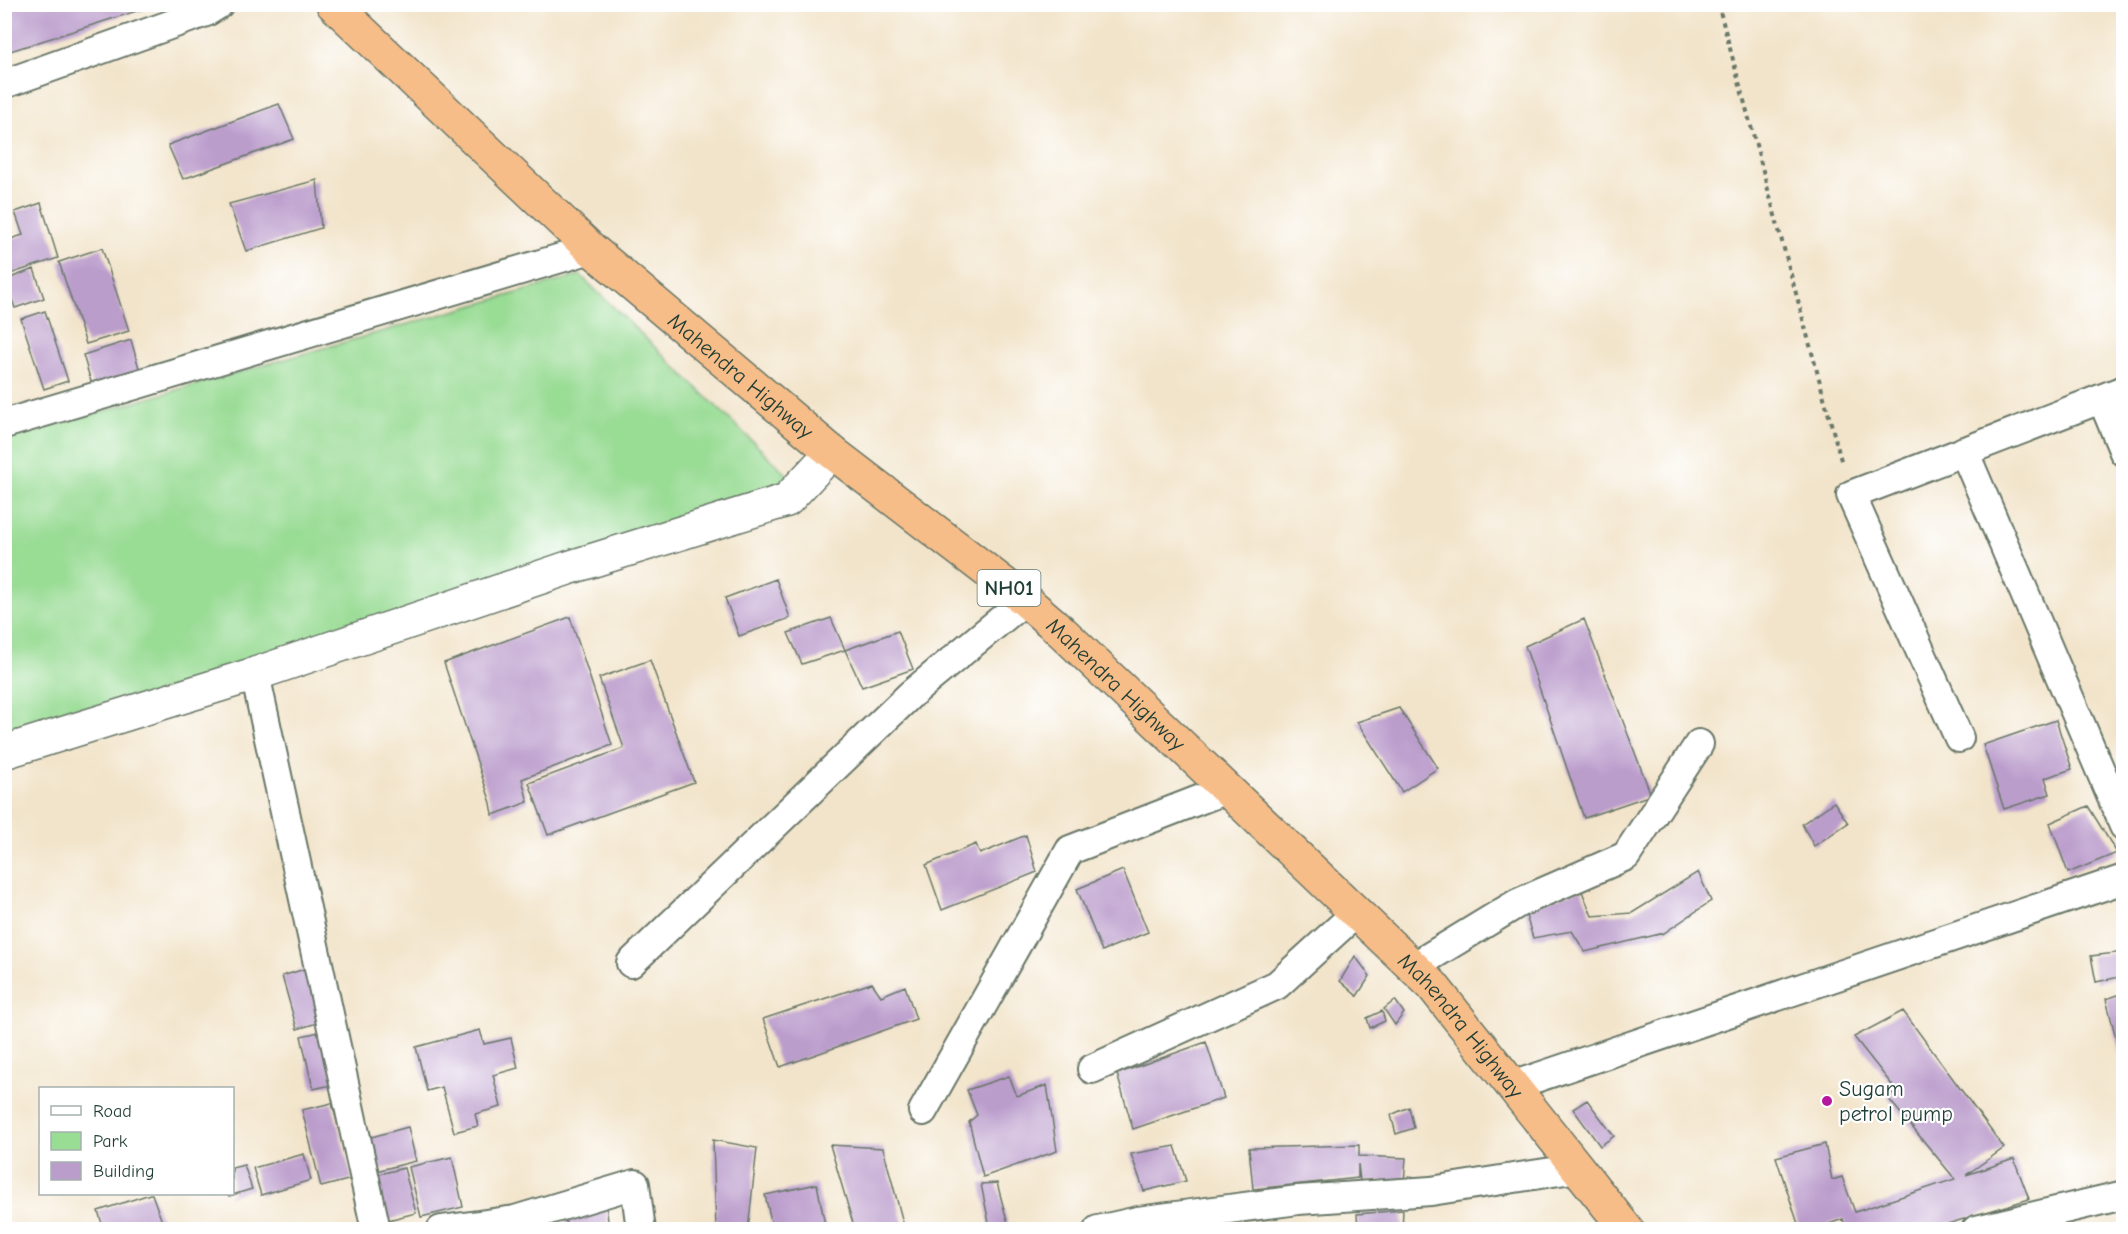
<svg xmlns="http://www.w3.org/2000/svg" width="2128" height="1234" font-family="'Comic Neue',sans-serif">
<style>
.green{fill:#99dc94;stroke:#5c8c64;stroke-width:1.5}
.building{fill:#bb9dcc}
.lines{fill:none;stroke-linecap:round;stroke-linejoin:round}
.minor-casing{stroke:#697768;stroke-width:32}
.tertiary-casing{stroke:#697768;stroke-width:36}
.trunk-casing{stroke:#697768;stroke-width:36}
.path{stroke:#697768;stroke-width:4;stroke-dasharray:4.5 4.5;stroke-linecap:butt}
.minor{stroke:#fff;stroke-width:28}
.tertiary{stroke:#fff;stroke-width:33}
.trunk{stroke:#f7bd88;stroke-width:33}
.poi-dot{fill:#b5179e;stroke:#fff;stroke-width:2}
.labels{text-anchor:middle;stroke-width:4.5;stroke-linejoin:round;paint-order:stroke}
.shield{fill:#fff;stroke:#627771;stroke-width:1.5}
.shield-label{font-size:21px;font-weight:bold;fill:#1f3d34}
.street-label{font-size:22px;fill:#1f3d34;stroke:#fff}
.poi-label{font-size:22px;fill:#1f3d34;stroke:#fff;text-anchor:start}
</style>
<rect width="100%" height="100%" fill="#fff"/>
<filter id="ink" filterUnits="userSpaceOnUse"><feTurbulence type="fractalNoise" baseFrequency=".0167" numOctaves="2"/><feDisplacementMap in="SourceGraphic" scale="12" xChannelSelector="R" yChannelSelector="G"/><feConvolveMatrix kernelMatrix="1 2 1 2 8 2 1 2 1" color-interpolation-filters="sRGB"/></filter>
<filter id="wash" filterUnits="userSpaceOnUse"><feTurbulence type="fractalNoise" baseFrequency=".008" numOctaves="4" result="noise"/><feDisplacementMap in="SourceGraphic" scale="24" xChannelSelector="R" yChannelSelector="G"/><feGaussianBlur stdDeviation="1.35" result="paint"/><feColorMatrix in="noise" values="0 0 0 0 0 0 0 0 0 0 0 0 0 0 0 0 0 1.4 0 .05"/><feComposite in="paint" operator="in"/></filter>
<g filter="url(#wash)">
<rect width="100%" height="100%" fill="#f2e4ca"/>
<path class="green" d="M 580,275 L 801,488 L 5,741 L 5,439 Z"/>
<g id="blocks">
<path class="building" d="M 4,4 L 142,4 L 143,9 L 4,53 Z
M 279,104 L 294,139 L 183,179 L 168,145 Z
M 317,180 L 321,228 L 246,251 L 229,204 Z
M 41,203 L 58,258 L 4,276 L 4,241 L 23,235 L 15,212 Z
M 102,248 L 129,331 L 86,344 L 59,262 Z
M 34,269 L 44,298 L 15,308 L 5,280 Z
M 45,311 L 68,381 L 44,389 L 21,319 Z
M 131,340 L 143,382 L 95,395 L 83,355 Z
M 776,579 L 790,618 L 739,636 L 725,598 Z
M 570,617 L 612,745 L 522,779 L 528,802 L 493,815 L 491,803 L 444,663 Z
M 831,618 L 845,650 L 802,664 L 788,633 Z
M 1584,619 L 1651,795 L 1584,818 L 1525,646 Z
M 898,631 L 913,669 L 862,687 L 845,650 Z
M 650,660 L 694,782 L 548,835 L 529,783 L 624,748 L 599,678 Z
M 1399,708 L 1438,768 L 1402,792 L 1357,722 Z
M 2056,720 L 2072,769 L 2045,778 L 2050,794 L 2004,809 L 1983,745 Z
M 1834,802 L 1848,823 L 1814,846 L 1802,824 Z
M 2088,806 L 2117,853 L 2068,873 L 2050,823 Z
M 1026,835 L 1037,872 L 942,910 L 926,865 L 976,844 L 980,854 Z
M 1123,870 L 1148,932 L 1102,951 L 1077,889 Z
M 1698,872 L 1711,901 L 1664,933 L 1585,952 L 1572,931 L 1533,938 L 1524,909 L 1581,889 L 1592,916 L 1632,913 Z
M 2124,952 L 2124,976 L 2096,982 L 2091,956 Z
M 1355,956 L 1370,976 L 1357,996 L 1340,981 Z
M 308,968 L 324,1021 L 297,1029 L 282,976 Z
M 872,983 L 881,996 L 905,986 L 916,1019 L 780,1067 L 763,1019 Z
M 2124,993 L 2124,1057 L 2121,1058 L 2106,999 Z
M 1395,1000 L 1404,1013 L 1395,1025 L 1384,1009 Z
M 1382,1011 L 1385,1021 L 1370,1028 L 1367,1018 Z
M 1903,1011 L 2004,1148 L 1966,1175 L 2014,1159 L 2029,1199 L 1928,1230 L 1846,1230 L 1843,1219 L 1812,1230 L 1800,1230 L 1776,1157 L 1825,1144 L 1832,1180 L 1842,1177 L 1855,1212 L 1955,1179 L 1888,1098 L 1896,1090 L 1854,1037 Z
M 480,1030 L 484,1044 L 511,1038 L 518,1068 L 493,1075 L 501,1107 L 475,1114 L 478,1126 L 454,1132 L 442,1087 L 427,1091 L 416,1047 Z
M 324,1031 L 336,1084 L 313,1089 L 301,1036 Z
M 1206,1042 L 1224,1098 L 1133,1129 L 1117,1074 Z
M 1009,1076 L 1017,1096 L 1047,1085 L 1057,1151 L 983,1177 L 969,1122 L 977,1115 L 967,1090 Z
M 1587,1100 L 1614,1136 L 1600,1146 L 1573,1109 Z
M 332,1103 L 352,1179 L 321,1187 L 302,1110 Z
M 1409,1107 L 1414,1128 L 1396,1134 L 1391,1115 Z
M 408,1127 L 416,1161 L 372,1172 L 364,1139 Z
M 713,1140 L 757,1148 L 748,1230 L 716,1230 Z
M 830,1145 L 883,1148 L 905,1230 L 855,1230 Z
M 1359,1145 L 1359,1156 L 1406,1158 L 1404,1183 L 1360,1181 L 1358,1164 L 1358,1178 L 1253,1189 L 1249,1148 Z
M 1175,1146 L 1186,1181 L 1144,1191 L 1131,1154 Z
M 304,1154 L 311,1180 L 261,1195 L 253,1168 Z
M 452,1157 L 463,1207 L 421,1217 L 409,1167 Z
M 244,1165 L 252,1189 L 229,1196 L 228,1194 L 232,1194 L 232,1168 Z
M 404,1168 L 416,1213 L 380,1222 L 368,1177 Z
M 997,1183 L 1008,1224 L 990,1228 L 981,1184 Z
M 817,1184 L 826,1230 L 763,1230 L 762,1227 L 772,1225 L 765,1195 Z
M 150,1194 L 152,1194 L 165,1230 L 104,1230 L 98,1211 Z
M 606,1203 L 609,1230 L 567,1230 L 565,1216 Z
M 1403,1210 L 1402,1230 L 1358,1230 L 1357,1214 Z"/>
</g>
</g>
<g filter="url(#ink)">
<use href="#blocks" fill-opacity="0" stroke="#697768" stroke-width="1.5"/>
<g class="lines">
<defs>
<path id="minor" d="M 4,84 L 206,12 L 219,4
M 2102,399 L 2124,452
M 4,424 L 591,249
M 1964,451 L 2124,826
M 255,674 L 376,1230
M 1959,738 L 1851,495 L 2124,390
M 631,963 L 910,695 L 1025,600
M 1413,967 L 1518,903 L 1626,856 L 1699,744
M 1092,1069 L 1277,985 L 1356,913
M 1512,1086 L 2124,879
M 923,1111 L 1070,850 L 1227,789
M 441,1230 L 515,1220 L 635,1184 L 641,1230
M 1098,1230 L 1138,1221 L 1298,1200 L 1431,1191 L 1578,1168
M 1976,1230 L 2124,1195"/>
<path id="tertiary" d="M 4,752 L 255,674 L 568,568 L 787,500 L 832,452"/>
<g id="trunk">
<path id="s1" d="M 333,4 L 591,249 L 832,452 L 1025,600 L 1060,630 L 1432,985 L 1627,1230"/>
</g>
</defs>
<use href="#minor" class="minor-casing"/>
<use href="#tertiary" class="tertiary-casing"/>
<use href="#trunk" class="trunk-casing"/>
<path class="path" d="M 1718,4 L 1842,464"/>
<use href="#minor" class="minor"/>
<use href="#tertiary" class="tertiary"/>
<use href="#trunk" class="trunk"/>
</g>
</g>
<circle class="poi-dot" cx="1827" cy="1101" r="6"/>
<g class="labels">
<rect class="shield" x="977.5" y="570" width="63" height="36" rx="4.5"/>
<g class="shield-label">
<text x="1009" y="595">NH01</text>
</g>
<g class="street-label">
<text dy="8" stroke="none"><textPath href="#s1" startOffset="552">Mahendra Highway</textPath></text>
<text dy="8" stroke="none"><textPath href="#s1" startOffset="1038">Mahendra Highway</textPath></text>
<text dy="8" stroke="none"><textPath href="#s1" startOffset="1524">Mahendra Highway</textPath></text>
</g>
<g class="poi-label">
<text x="1839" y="1096">Sugam<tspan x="1839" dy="25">petrol pump</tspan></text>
</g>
</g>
<rect width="2128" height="1234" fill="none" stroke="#fff" stroke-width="24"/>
<rect x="39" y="1087" width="195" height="108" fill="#ffffff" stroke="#a5b1ae" stroke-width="1.5"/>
<rect x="51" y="1106" width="30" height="9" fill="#ffffff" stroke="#a5b1ae" stroke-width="1.5"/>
<text x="93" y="1117" font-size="18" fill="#1f3d34">Road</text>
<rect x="51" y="1132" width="30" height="18" fill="#99dc94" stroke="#a5b1ae" stroke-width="1.5"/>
<text x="93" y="1147" font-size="18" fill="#1f3d34">Park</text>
<rect x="51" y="1162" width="30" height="18" fill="#bb9dcc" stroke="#a5b1ae" stroke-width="1.5"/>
<text x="93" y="1177" font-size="18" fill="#1f3d34">Building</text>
</svg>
